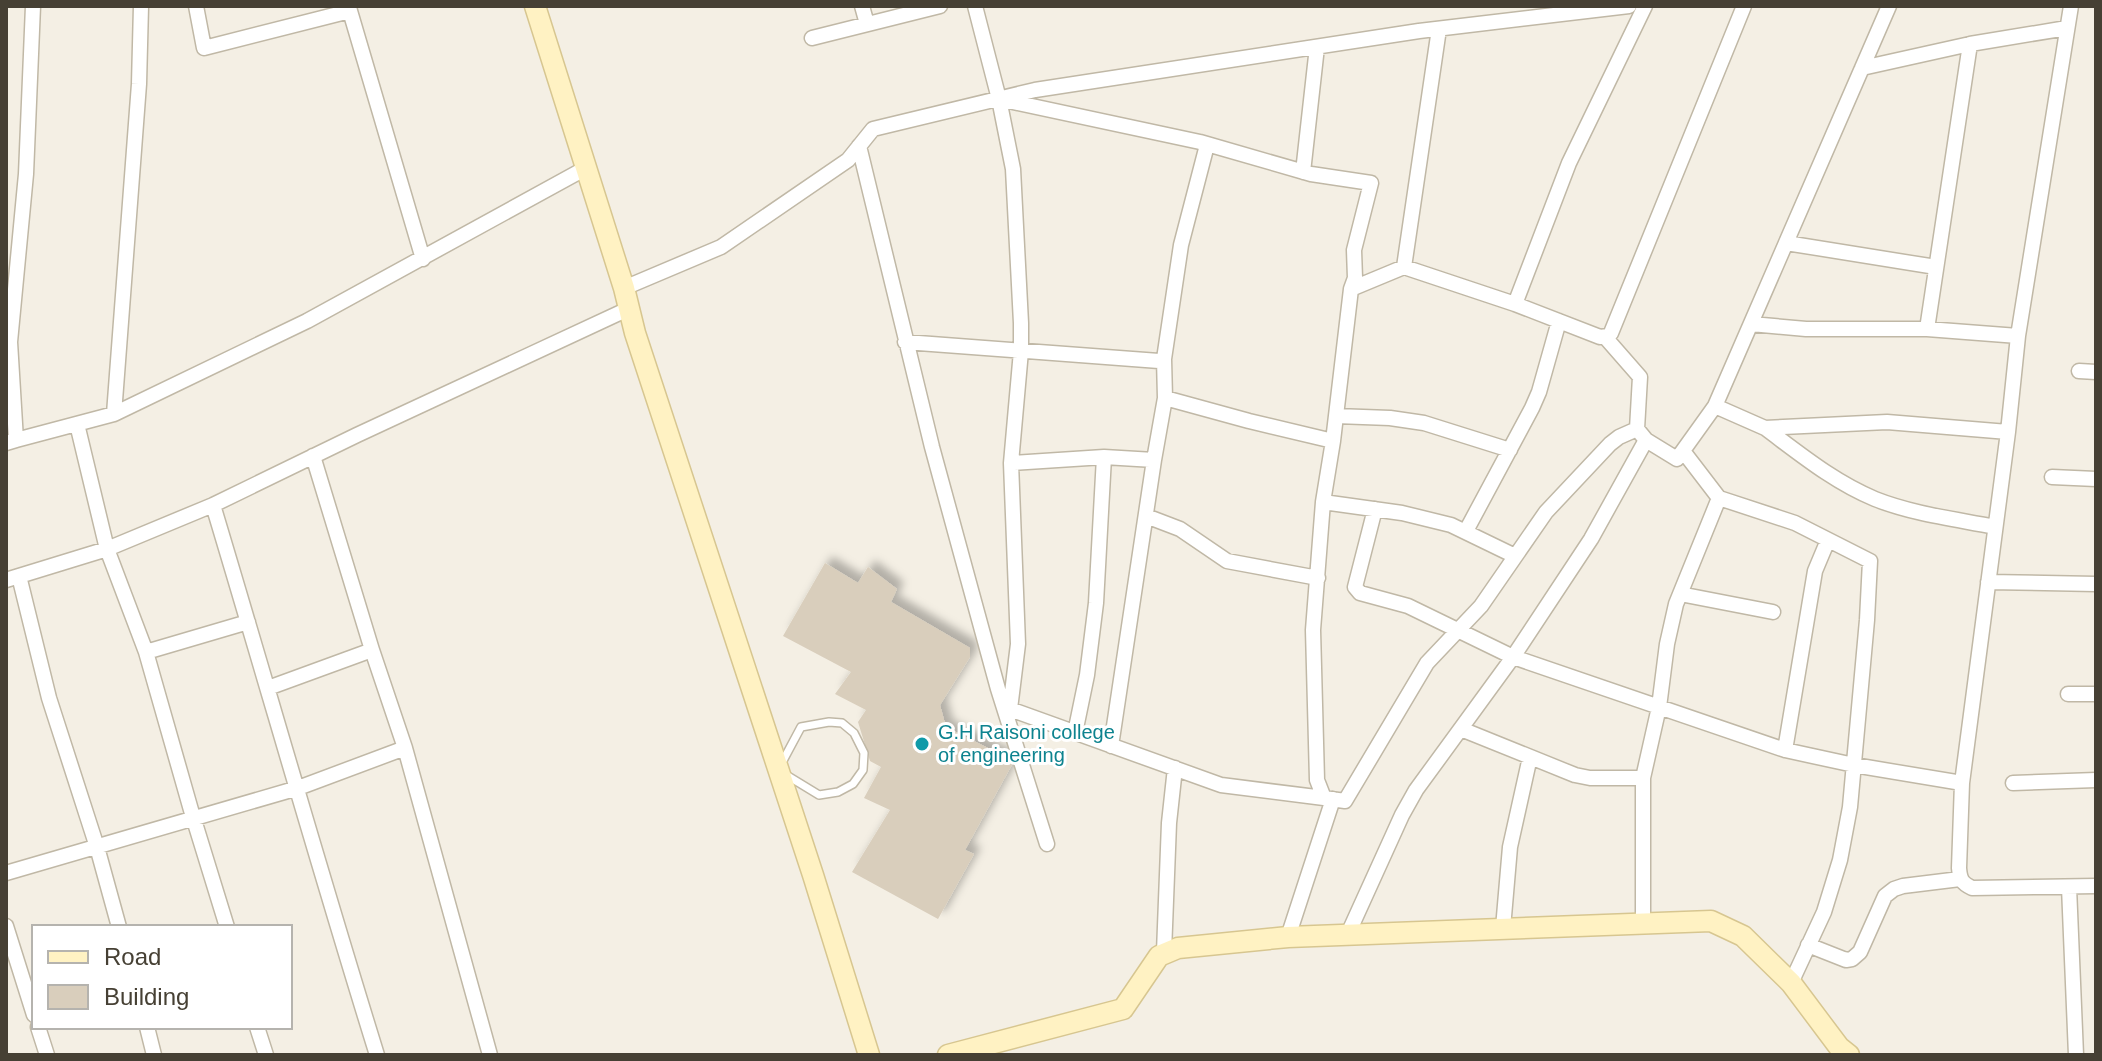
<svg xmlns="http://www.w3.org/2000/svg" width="2102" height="1061" font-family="Arial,sans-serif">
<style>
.building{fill:#d9cebc;filter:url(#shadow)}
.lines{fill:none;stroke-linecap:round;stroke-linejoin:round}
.lane-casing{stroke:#c0b8a6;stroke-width:10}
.street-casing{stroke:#c0b8a6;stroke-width:17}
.secondary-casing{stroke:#d7c690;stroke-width:23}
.lane{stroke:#fff;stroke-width:7}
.street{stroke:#fff;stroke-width:14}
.secondary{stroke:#fff2c3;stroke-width:20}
.culture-dot{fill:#0f9aa8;stroke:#fff;stroke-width:3}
.labels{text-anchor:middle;stroke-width:6;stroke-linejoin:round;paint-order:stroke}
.culture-label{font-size:20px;fill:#0d838f;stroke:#fff;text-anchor:start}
</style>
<defs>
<filter id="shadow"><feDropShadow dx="7" dy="-7" stdDeviation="4" flood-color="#0004"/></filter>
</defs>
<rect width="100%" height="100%" fill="#f4efe4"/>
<path class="building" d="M 825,563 L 858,583 L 868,567 L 897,589 L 891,602 L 970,648 L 970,657 L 940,705 L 946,727 L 1014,761 L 965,850 L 974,854 L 938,919 L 852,872 L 890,810 L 864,798 L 881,767 L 870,761 L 858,722 L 866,710 L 835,694 L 851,672 L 783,636 Z"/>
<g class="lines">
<defs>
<path id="lane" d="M 829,722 L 842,723 L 854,733 L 864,753 L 863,770 L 853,784 L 838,792 L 819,795 L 778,770 L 801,727 Z"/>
<path id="street" d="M 196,6 L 204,48 L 350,11 L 349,6
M 862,6 L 867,24
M 975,6 L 999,99 L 1200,142 L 1311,174 L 1371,183 L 1354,250 L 1355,278 L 1351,289 L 1333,441 L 1249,421 L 1165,398 L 1154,460 L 1104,457
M 1889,6 L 1715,406 L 1765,428 L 1887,422 L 2008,432
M 2071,6 L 2018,336 L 2008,432 L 1962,783 L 1959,868 C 1960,880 1962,883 1972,888 L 2096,886
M 350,11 L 423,259
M 1439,29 L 1404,267 L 1515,304 L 1569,163 L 1645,6
M 812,38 L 940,6
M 1862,68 L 1970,44 L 2067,28
M 999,99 L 1013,169 L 1021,323 L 1021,351 L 1011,463 L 1104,457 L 1096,603 L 1087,675 L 1075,733
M 859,146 L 932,447 L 998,689 L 1047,844
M 1303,172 L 1317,47
M 1786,243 L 1936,267
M 624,288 L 721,247 L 848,160 L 873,129 L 1035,90 L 1419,31 L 1629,6
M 1351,289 L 1404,267
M 1515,304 L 1600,337 L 1608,336 L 1611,333 L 1744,6
M 1751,324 L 1806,329 L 1927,329 L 2018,336
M 1927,329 L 1970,44
M 1605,337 L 1640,377 L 1637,429
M 905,342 L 1159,361 L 1164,359 L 1181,245 L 1207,145
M 1164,359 L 1165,398
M 2079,371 L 2096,372
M 114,414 L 307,321 L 586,168
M 1336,416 L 1390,418 L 1424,423 L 1510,450
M 77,424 L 107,549 L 146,652 L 191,810 L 227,927
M 1765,428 C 1800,454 1834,482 1875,499 C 1913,514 1955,519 1995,527
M 16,440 L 114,414 L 139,84 L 141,6
M 1333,441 L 1323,502 L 1313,630 L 1317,780 L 1324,798 L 1345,801 L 1427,663 L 1481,606 L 1546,512 L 1610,444 L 1619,437 L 1637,429 L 1646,440 L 1677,459 L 1715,406
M 6,443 L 16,440 L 10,342 L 26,174 L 33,6
M 313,456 L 372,650
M 2052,477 L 2096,479
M 1719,498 L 1795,523 L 1870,561 L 1867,620 L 1850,807 L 1840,860 L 1824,912 L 1791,983
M 1323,502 L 1402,513 L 1451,525 L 1515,556
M 213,505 C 268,688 320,872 377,1055
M 1375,509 L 1355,587 L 1360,593 L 1408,606 L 1513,657 L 1785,750 L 1854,765 L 1962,783
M 1146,516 L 1180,529 L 1227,561 L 1318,578
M 1466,531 L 1532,408 L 1539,392 L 1559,321
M 19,576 L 49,698 L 97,847 L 119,927
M 6,580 L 107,549 L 213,505 L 357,435 L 628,309
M 1988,582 L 2096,584
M 1680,594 L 1773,612
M 146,652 L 248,622
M 268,688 L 372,650 L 405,748
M 2068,694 L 2096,694
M 1004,707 L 1221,785 L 1324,798
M 1010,709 L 1018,644 L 1011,463
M 1461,729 L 1575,775 L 1590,778 L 1643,778
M 1111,746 L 1154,460
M 1785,750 L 1815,571 L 1828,540
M 2013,783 L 2096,780
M 6,873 L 298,788 L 405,748 L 490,1055
M 2069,887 L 2076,1055
M 1643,923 L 1643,778 L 1659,707 L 1667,644 L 1676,604 L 1719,498 L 1683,451
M 6,926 L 34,1015
M 1503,928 L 1510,847 L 1530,757
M 1348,934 L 1402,815 L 1416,790 L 1513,657 L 1591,539 L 1646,440
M 1288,937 L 1333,799
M 1808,945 L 1846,960 L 1852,959 L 1860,952 L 1885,896 L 1894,889 L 1903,886 L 1960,879
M 1164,952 L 1169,823 L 1175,768
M 38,1027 L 47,1055
M 147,1027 L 154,1055
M 257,1027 L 266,1055"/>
<path id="secondary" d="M 535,6 L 624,288 L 635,333 L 813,875 L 869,1055
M 948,1055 L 1123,1009 L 1159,956 L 1178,948 L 1288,937 L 1711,921 L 1743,936 L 1791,983 L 1839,1047 L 1849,1055"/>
</defs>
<use href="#lane" class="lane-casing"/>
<use href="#street" class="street-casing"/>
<use href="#secondary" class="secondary-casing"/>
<use href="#lane" class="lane"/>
<use href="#street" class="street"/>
<use href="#secondary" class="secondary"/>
</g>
<circle class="culture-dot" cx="922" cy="744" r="8"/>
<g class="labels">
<g class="culture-label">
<text x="938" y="739">G.H Raisoni college<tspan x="938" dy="23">of engineering</tspan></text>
</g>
</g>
<rect width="2102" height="1061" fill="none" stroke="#464034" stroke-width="16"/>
<rect x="32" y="925" width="260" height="104" fill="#ffffff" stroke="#b5b3ae" stroke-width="2"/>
<rect x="48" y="951" width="40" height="12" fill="#fff2c3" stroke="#b5b3ae" stroke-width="2"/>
<text x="104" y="965" font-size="24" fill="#464034">Road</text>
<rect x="48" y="985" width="40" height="24" fill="#d9cebc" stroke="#b5b3ae" stroke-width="2"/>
<text x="104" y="1005" font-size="24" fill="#464034">Building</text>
</svg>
